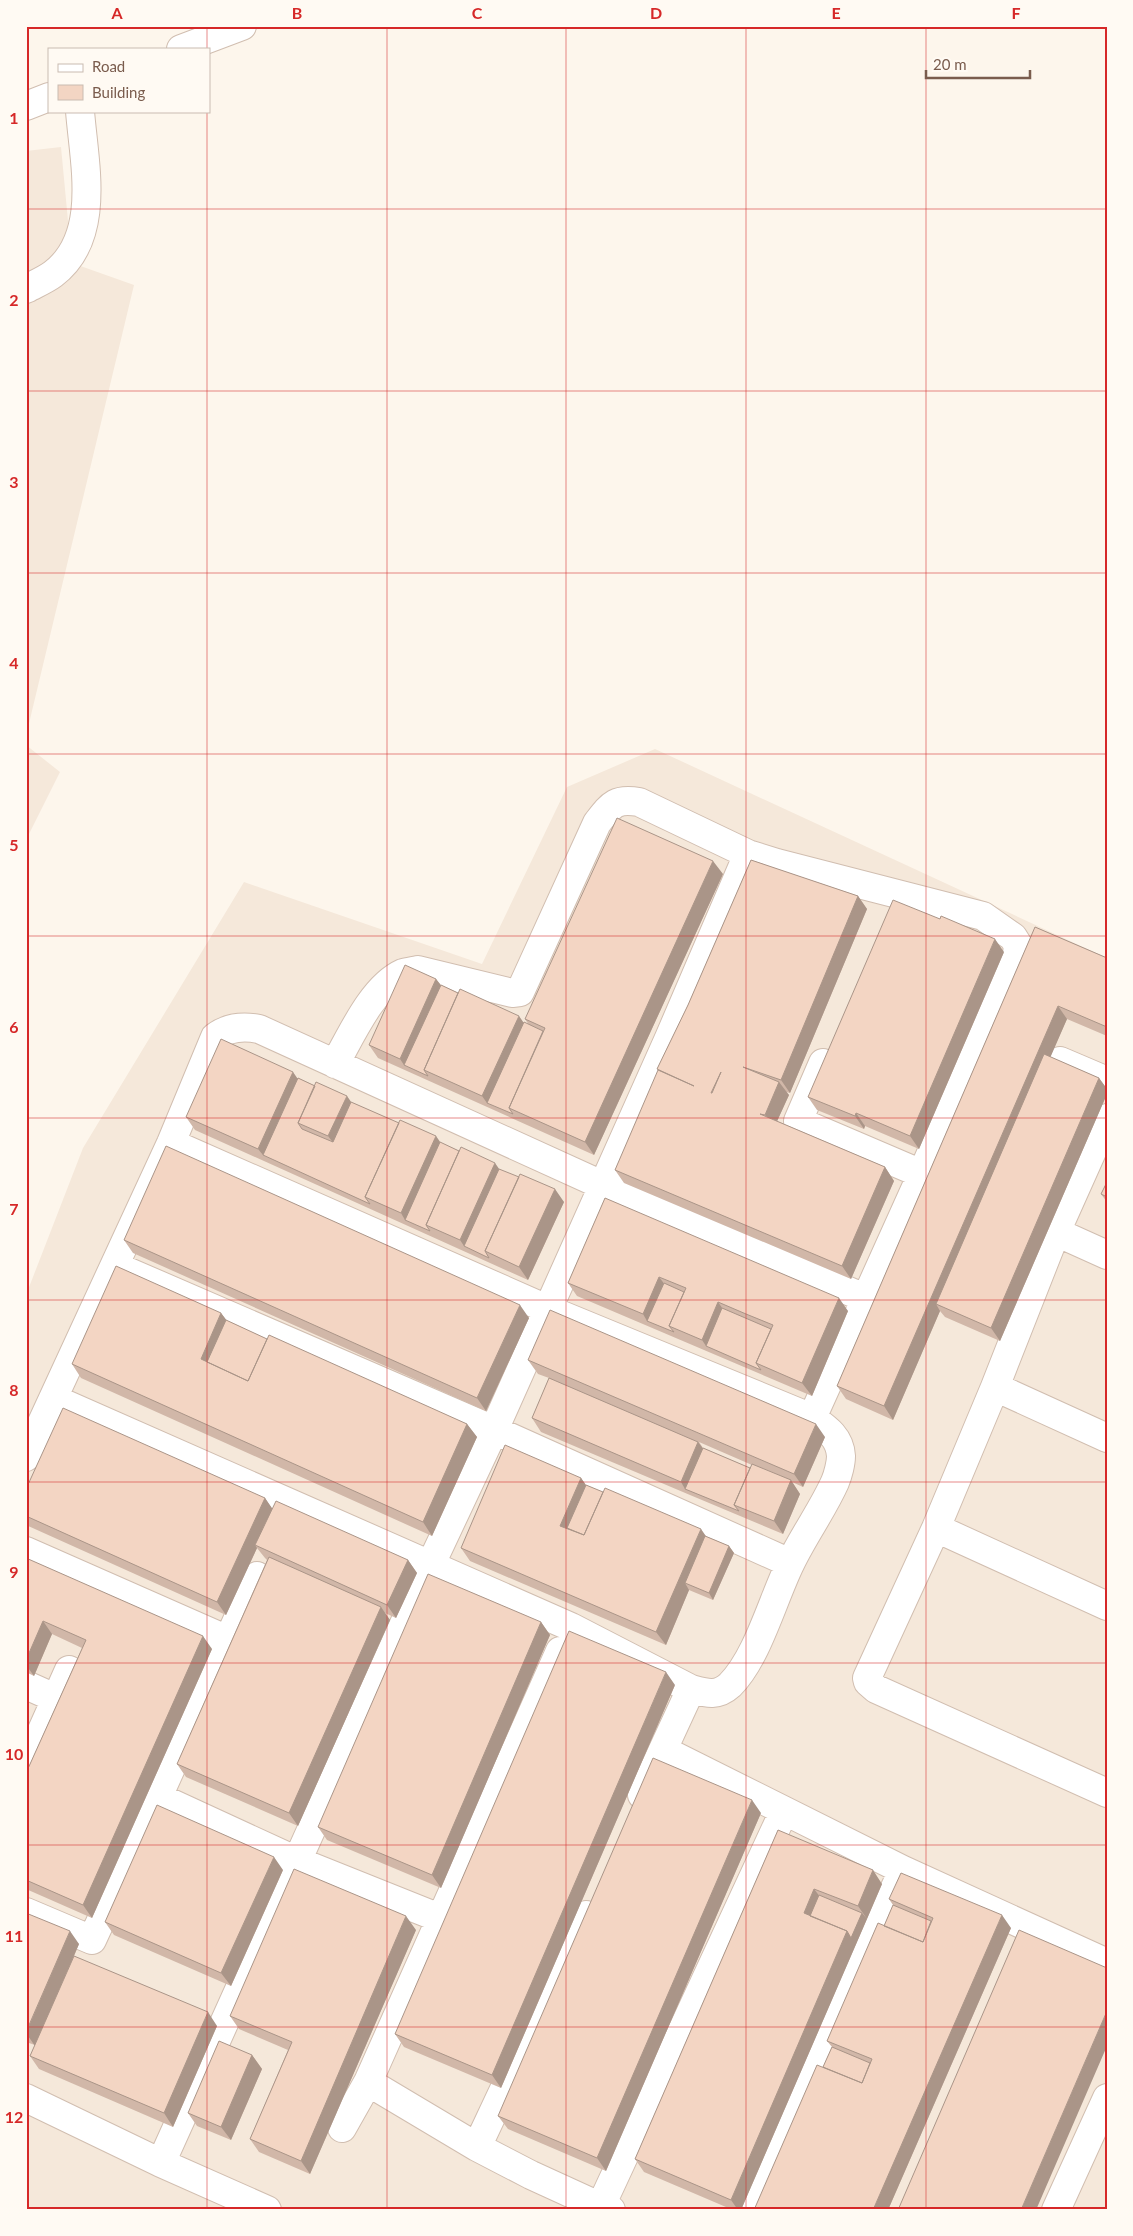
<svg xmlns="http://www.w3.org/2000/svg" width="1133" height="2236" font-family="Lato,sans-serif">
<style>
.residential{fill:#f5e8da}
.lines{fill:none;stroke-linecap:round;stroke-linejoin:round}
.minor-casing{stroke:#d1beb0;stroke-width:30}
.minor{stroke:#fff;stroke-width:28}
.wall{fill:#d1b7a8;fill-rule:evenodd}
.shaded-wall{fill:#aa9588}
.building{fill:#f3d5c3;stroke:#aa9588;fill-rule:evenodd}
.grid{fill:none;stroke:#d62828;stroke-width:1;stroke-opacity:0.55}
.neatline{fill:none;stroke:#d62828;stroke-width:2}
.grid-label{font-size:16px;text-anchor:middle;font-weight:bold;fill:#d62828}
</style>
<rect width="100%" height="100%" fill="#fdf6ec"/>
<path class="residential" d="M 61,147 L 72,263 L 134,285 L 26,736 L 26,151 Z
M 26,745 L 60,772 L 26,840 Z
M 655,749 L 1107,958 L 1107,2210 L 26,2210 L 26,1295 L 83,1148 L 244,882 L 482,964 L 567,787 Z"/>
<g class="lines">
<defs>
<path id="minor" d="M 181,49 L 242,26
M 26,106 L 49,97
M 26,289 C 35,284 45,280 53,274 C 102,237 84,163 80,111
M 1060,1061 L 1107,1081
M 823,1063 L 798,1121 L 922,1174
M 1107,1118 L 1056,1232 L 995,1387 L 1107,1438
M 171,1143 L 547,1309 L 812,1418
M 1056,1232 L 1107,1255
M 115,1266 L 494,1430 L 790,1563
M 995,1387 L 936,1528 L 867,1678 L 868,1682 L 876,1689 L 1107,1793
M 54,1399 L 571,1627 L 691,1689 C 706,1693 717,1697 730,1685 C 758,1657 773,1598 791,1562 C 804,1535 823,1509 835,1482 C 838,1475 841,1463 841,1456 C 840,1437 826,1428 812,1418 L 922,1174 L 1017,954 L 1018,945 L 1013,937 L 983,916 L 777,863 L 748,854 L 639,802 C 615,798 611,805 597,823 L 520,992 L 512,993 L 418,970 C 413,971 407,972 403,973 C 372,987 351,1036 335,1064
M 26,1457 L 171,1143 L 215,1037 C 228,1027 243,1026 259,1029 L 602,1185 L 867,1299
M 936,1528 L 1107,1606
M 26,1551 L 228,1640
M 26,1685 L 55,1698
M 663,1750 L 903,1870 L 1107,1963
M 26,1766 L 69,1670
M 642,1795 L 691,1689
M 158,1797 L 297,1861 L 442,1919
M 26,1912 L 92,1940 L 158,1797 L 257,1576
M 368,2082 L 477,2147 L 531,2175 L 601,2207 L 611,2210
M 26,2098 L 161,2163 L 267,2210
M 342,2128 L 368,2082 L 560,1651
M 477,2147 L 586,1915
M 161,2163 L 431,1564 L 494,1430 L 669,1038 L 748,854
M 599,2210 L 784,1811
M 748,2210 L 903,1870
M 1056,2210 L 1107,2098"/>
</defs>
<use href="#minor" class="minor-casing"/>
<use href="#minor" class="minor"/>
</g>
<path class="wall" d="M 751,860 L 858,896 L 867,909 L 790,1093 L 786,1092 L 789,1095 L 777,1121 L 885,1167 L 894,1181 L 851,1279 L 624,1183 L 615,1170 L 659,1071 L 657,1069 L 688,1005 Z
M 723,874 L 594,1155 L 378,1058 L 369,1045 L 436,979 L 441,985 L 529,1025 L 525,1019 Z
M 1035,927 L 1107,958 L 1107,1036 L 1067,1019 L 1050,1057 L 1099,1078 L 1107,1089 L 1107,1094 L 1000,1341 L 945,1317 L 940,1311 L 893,1420 L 846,1399 L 837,1386 Z
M 1004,952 L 919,1149 L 865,1126 L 864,1129 L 817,1110 L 808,1097 Z
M 298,1078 L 499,1169 L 564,1202 L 528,1280 L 195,1130 L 186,1117 Z
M 1107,1182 L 1107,1202 L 1101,1194 Z
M 605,1198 L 848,1311 L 812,1396 L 577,1296 L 568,1283 Z
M 124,1240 L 529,1318 L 486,1411 L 133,1253 Z
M 221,1313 L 226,1320 L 267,1339 L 467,1424 L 477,1437 L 432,1536 L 81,1378 L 72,1364 Z
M 528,1360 L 825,1437 L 803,1487 L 792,1482 L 800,1494 L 783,1534 L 690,1495 L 541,1432 L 532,1418 L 549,1378 L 538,1374 ZM 699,1442 L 752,1465 L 750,1468 L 703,1448 Z
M 581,1478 L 586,1485 L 729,1546 L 734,1553 L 713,1600 L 689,1590 L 666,1645 L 470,1561 L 461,1548 Z
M 26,1489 L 265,1498 L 272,1509 L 408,1560 L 417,1573 L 396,1618 L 385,1613 L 390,1620 L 298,1826 L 186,1777 L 177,1764 L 267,1560 L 265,1558 L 257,1548 L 226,1615 L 26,1525 Z
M 26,1558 L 212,1649 L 92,1918 L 26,1889 L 26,1773 L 82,1648 L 52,1634 L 34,1676 L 26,1672 Z
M 541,1622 L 550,1635 L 441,1888 L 327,1840 L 318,1827 Z
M 675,1685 L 501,2088 L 404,2047 L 395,2034 Z
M 761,1813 L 606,2171 L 508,2129 L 498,2116 Z
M 778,1830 L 882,1884 L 741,2210 L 733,2210 L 644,2172 L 635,2159 Z
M 283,1870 L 231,1986 L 114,1935 L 105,1922 Z
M 889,1899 L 1011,1928 L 888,2210 L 823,2067 L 832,2047 L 827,2041 L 884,1926 L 893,1905 Z
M 26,1913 L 79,1944 L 74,1956 L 217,2026 L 173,2127 L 39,2069 L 30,2056 L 35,2045 L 26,2042 Z
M 416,1930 L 310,2174 L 259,2152 L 250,2139 L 288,2050 L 239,2029 L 230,2016 Z
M 252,2055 L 262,2069 L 231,2140 L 197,2126 L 188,2113 Z"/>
<path class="shaded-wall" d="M 713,861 L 723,874 L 594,1155 L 585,1142 Z
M 858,896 L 867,909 L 790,1093 L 781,1080 Z
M 995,939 L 1004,952 L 919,1149 L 910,1136 Z
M 436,979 L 446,992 L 404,1065 L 400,1059 Z
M 1058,1006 L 1067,1019 L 942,1307 L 936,1304 L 940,1311 L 893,1420 L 884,1406 Z
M 519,1016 L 528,1029 L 487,1103 L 482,1096 Z
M 293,1072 L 302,1085 L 263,1155 L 258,1149 Z
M 1099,1078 L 1107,1089 L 1107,1094 L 1000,1341 L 991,1328 Z
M 779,1082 L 789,1095 L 774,1128 L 765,1115 Z
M 347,1096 L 356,1109 L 338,1149 L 328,1136 Z
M 856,1113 L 865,1126 L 864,1129 L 855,1116 Z
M 436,1136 L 445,1149 L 405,1220 L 401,1213 Z
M 495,1163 L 504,1176 L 464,1246 L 460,1240 Z
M 885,1167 L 894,1181 L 851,1279 L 842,1266 Z
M 555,1189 L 564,1202 L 528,1280 L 519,1267 Z
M 659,1277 L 669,1290 L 647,1321 L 643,1314 Z
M 839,1298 L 848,1311 L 812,1396 L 802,1383 Z
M 718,1302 L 727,1315 L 706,1346 L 702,1340 Z
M 520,1305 L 529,1318 L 486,1411 L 477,1398 Z
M 221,1313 L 231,1326 L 212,1369 L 201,1359 Z
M 467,1424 L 477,1437 L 432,1536 L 423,1522 Z
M 816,1424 L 825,1437 L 803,1487 L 794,1474 Z
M 698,1442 L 708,1455 L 685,1489 L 681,1482 Z
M 581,1478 L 590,1491 L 571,1535 L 560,1526 Z
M 791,1480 L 800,1494 L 783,1534 L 774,1521 Z
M 265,1498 L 274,1511 L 255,1545 L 257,1548 L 226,1615 L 217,1602 Z
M 701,1529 L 710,1542 L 685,1583 L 689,1590 L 666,1645 L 656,1632 Z
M 729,1546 L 734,1553 L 713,1600 L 709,1593 Z
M 408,1560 L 417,1573 L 396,1618 L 387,1605 Z
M 381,1607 L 390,1620 L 298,1826 L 289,1813 Z
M 43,1621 L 52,1634 L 34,1676 L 26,1665 L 26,1660 Z
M 541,1622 L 550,1635 L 441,1888 L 432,1875 Z
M 203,1636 L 212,1649 L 92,1918 L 83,1905 Z
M 666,1672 L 675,1685 L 501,2088 L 492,2075 Z
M 752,1800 L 761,1813 L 606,2171 L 597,2158 Z
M 274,1857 L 283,1870 L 231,1986 L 221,1973 Z
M 873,1870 L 882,1884 L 867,1919 L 858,1906 Z
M 814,1889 L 824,1902 L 815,1922 L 804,1913 Z
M 862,1913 L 867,1919 L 741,2210 L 738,2210 L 731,2200 L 847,1931 Z
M 1002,1915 L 1011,1928 L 888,2210 L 873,2210 Z
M 406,1916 L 416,1930 L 310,2174 L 301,2161 Z
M 70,1931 L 79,1944 L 35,2046 L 26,2033 Z
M 1107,2011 L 1107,2046 L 1036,2210 L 1021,2210 Z
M 208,2012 L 217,2026 L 173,2127 L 164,2113 Z
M 252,2055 L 262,2069 L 231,2140 L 221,2127 Z"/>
<path class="building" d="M 617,818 L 713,861 L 585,1142 L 509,1108 L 545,1028 L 525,1019 Z
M 751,860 L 858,896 L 781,1080 L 743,1067 L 779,1082 L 765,1115 L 760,1114 L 885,1167 L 842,1266 L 615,1170 L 658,1070 L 694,1086 L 657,1069 L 688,1005 ZM 721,1072 L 712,1093 L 711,1093 Z
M 893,900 L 940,919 L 941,916 L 995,939 L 910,1136 L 856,1113 L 855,1116 L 808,1097 Z
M 1035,927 L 1107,958 L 1107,1027 L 1058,1006 L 884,1406 L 837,1386 Z
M 405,965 L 436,979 L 400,1059 L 369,1045 Z
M 441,985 L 458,993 L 424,1070 L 428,1076 L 404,1065 Z
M 460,989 L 519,1016 L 482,1096 L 424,1070 Z
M 524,1022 L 543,1031 L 509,1108 L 513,1114 L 487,1103 Z
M 221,1039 L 293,1072 L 258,1149 L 186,1117 Z
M 1044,1054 L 1099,1078 L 991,1328 L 936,1304 Z
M 298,1078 L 315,1086 L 298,1123 L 302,1129 L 333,1142 L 351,1102 L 399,1123 L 365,1197 L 370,1204 L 263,1155 Z
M 316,1082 L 347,1096 L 328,1136 L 298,1123 Z
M 400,1120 L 436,1136 L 401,1213 L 365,1197 Z
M 440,1142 L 459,1151 L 426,1225 L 430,1231 L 405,1220 Z
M 166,1146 L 520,1305 L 477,1398 L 124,1240 Z
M 461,1147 L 495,1163 L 460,1240 L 426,1225 Z
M 499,1169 L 519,1177 L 485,1251 L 489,1258 L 464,1246 Z
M 520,1174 L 555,1189 L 519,1267 L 485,1251 Z
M 1107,1182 L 1107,1197 L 1101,1194 Z
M 605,1198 L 839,1298 L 802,1383 L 756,1363 L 773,1325 L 746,1314 L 718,1302 L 702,1340 L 669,1326 L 686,1288 L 659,1277 L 643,1314 L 568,1283 Z
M 116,1266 L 221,1313 L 201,1359 L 248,1381 L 269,1335 L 467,1424 L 423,1522 L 72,1364 Z
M 664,1283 L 684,1292 L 669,1326 L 674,1332 L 647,1321 Z
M 722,1308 L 771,1329 L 756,1363 L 761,1370 L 706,1346 Z
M 550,1310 L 816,1424 L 794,1474 L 528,1360 Z
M 226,1320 L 267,1339 L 248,1381 L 207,1362 Z
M 549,1378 L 698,1442 L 681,1482 L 532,1418 Z
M 63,1408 L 265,1498 L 217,1602 L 26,1516 L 26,1489 Z
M 505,1445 L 581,1478 L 560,1526 L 584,1535 L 605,1488 L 701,1529 L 656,1632 L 461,1548 Z
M 703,1448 L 750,1468 L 734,1505 L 739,1511 L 685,1489 Z
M 752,1464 L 791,1480 L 774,1521 L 734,1505 Z
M 586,1485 L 603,1492 L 584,1535 L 567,1528 Z
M 276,1501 L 408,1560 L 387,1605 L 255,1545 Z
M 705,1536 L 729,1546 L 709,1593 L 685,1583 Z
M 269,1557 L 381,1607 L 289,1813 L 177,1764 Z
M 26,1558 L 203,1636 L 83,1905 L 26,1880 L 26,1773 L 86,1640 L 43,1621 L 26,1660 Z
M 428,1574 L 541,1622 L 432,1875 L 318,1827 Z
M 569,1631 L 666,1672 L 492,2075 L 395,2034 Z
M 653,1758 L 752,1800 L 597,2158 L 498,2116 Z
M 157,1805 L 274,1857 L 221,1973 L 105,1922 Z
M 778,1830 L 873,1870 L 858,1906 L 814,1889 L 804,1913 L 847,1931 L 731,2200 L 635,2159 Z
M 294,1869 L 406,1916 L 301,2161 L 250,2139 L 292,2042 L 230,2016 Z
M 901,1873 L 1002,1915 L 873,2210 L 754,2210 L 817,2065 L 862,2083 L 872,2059 L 827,2041 L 878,1923 L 923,1942 L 933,1918 L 889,1899 Z
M 819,1895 L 862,1913 L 851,1938 L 847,1931 L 810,1916 Z
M 893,1905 L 931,1921 L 923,1942 L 884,1926 Z
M 26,1913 L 70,1931 L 26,2032 Z
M 1019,1930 L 1107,1968 L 1107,2011 L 1021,2210 L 898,2210 Z
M 74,1956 L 208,2012 L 164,2113 L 30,2056 Z
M 219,2041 L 252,2055 L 221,2127 L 188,2113 Z
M 832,2047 L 870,2063 L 862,2083 L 823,2067 Z"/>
<path class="grid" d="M 207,26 L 207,49M 387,26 L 387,2210M 566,26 L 566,2210M 746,26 L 746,2210M 926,26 L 926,2210M 207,111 L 207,2210M 26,209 L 1107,209M 26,391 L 1107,391M 26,573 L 1107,573M 26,754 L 1107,754M 26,936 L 1107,936M 26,1118 L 1107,1118M 26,1300 L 1107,1300M 26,1482 L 1107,1482M 26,1663 L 1107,1663M 26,1845 L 1107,1845M 26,2027 L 1107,2027"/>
<rect width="1133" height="2236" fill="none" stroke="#fffaf3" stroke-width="55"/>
<rect x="48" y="48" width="162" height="65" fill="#fffaf3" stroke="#cabbb1"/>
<rect x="58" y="64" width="25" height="8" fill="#ffffff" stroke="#cabbb1"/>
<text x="92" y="72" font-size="15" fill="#7a5c4d">Road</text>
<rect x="58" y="85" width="25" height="15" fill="#f3d5c3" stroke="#cabbb1"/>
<text x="92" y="98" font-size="15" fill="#7a5c4d">Building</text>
<path d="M926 70v8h104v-8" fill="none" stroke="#7a5c4d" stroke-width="2.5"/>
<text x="933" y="70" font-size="15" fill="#7a5c4d" stroke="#fffaf3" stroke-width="4" paint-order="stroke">20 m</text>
<rect x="28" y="28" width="1078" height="2180" class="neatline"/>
<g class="grid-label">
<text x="117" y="19">A</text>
<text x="297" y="19">B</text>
<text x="477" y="19">C</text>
<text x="656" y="19">D</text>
<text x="836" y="19">E</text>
<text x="1016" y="19">F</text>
<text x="14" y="124">1</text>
<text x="14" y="306">2</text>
<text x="14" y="488">3</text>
<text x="14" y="669">4</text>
<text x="14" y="851">5</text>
<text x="14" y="1033">6</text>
<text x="14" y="1215">7</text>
<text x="14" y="1396">8</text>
<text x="14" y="1578">9</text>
<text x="14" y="1760">10</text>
<text x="14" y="1942">11</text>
<text x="14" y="2123">12</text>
</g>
</svg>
